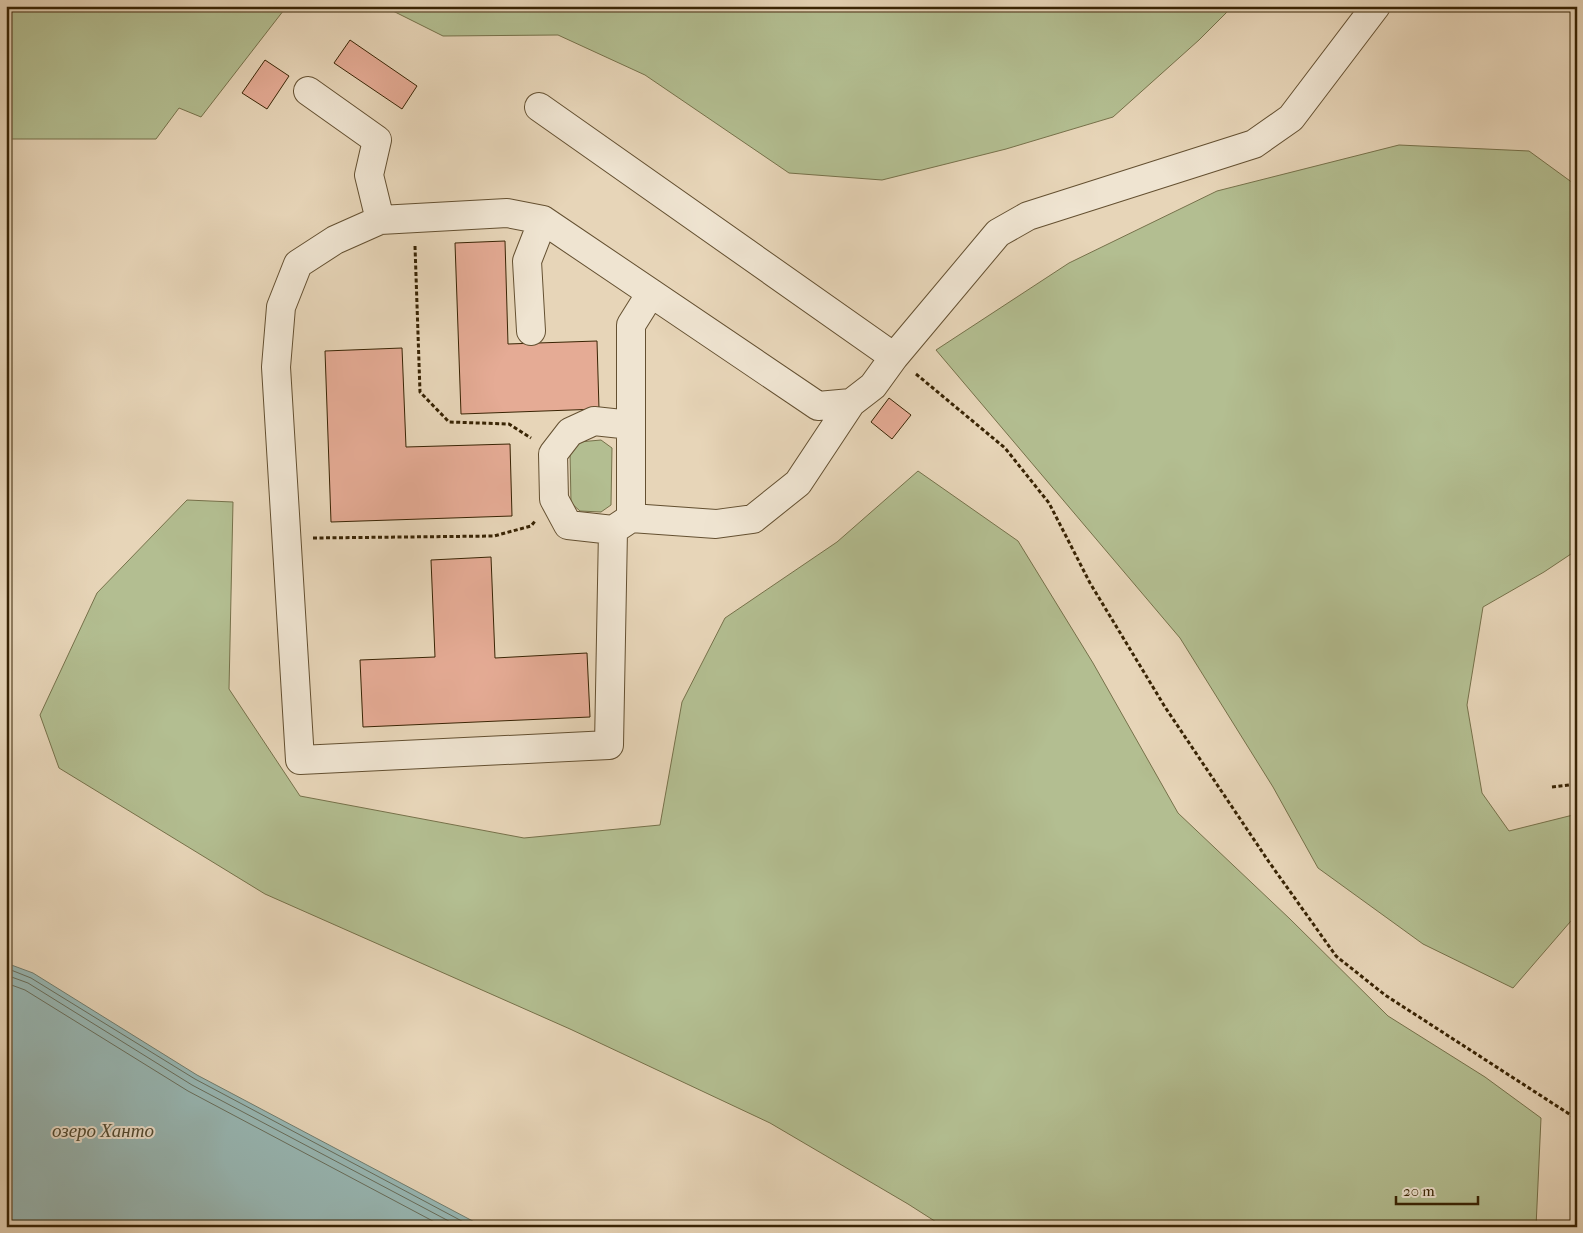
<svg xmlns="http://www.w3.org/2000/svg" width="1583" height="1233" font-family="'IM FELL French Canon',serif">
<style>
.green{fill:#b3be91;stroke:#76714a}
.water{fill:#98b8b5;stroke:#727d6e}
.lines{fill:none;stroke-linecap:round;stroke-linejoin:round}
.shore{stroke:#686e5c;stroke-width:1}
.building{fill:#e5ab95;stroke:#392404}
.minor-casing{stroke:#645031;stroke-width:30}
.path{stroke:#392404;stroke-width:3;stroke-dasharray:4 2.5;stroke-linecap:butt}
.minor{stroke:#efe4d1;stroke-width:28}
.labels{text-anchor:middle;stroke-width:4;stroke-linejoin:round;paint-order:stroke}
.water-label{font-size:19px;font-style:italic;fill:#514930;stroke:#efe4d1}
</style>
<rect width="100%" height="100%" fill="#e7d5b8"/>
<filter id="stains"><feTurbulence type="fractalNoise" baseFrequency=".004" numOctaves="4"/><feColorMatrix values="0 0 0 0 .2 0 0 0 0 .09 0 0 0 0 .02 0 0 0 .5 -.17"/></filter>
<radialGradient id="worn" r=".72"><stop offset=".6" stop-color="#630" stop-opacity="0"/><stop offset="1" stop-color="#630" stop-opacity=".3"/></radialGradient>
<path class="green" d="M 6,6 L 287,6 L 201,117 L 179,108 L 156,139 L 6,139 Z
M 383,6 L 1233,6 L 1199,40 L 1113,117 L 1006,149 L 882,180 L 789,173 L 645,75 L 558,35 L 443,36 Z
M 1399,145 L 1529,151 L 1577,186 L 1577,550 L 1544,572 L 1483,607 L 1467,705 L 1482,793 L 1509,831 L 1577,814 L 1577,914 L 1513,988 L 1423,944 L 1318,868 L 1273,787 L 1180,638 L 936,350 L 1069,263 L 1217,191 Z
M 601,440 L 612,448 L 611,505 L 601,512 L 580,511 L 571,503 L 570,453 L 579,442 Z
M 918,471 L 1018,541 L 1093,663 L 1178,813 L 1290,919 L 1388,1016 L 1485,1077 L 1541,1118 L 1536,1227 L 944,1227 L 908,1204 L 770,1123 L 570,1029 L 265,894 L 59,768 L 40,715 L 97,593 L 187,500 L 233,502 L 229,689 L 300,796 L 524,838 L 660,825 L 682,702 L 725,618 L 837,542 Z"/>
<path class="water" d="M 6,963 L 33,973 L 197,1075 L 484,1227 L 6,1227 Z"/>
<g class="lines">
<path class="shore" d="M 6,968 L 31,978 L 195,1079 L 473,1227
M 6,975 L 28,983 L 192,1085 L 460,1227
M 6,983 L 25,990 L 188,1091 L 444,1227"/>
</g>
<path class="building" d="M 350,40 L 417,86 L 402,109 L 334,63 Z
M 265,60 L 289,76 L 267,109 L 242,93 Z
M 505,241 L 508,344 L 597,341 L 599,409 L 461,414 L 455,243 Z
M 402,348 L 406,447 L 510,444 L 512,516 L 331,522 L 325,351 Z
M 889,398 L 911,415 L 892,439 L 871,422 Z
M 491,557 L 495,658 L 587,653 L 590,717 L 363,727 L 360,660 L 435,657 L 431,560 Z"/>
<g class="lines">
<defs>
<path id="minor" d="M 308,91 L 377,140 L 369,175 L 380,220
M 539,107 L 894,357 L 998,233 L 1028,216 L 1254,144 L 1291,118 L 1376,6
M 531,331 L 527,261 L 543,220
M 631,425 L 594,421 L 570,432 L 553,454 L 554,499 L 568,525 L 613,530 L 631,518 L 631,325 L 651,293
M 631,518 L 716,524 L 753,519 L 798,483 L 851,403
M 613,530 L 609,745 L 300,760 L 276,367 L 281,307 L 298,264 L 335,240 L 380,220 L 507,213 L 543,220 L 818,406 L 851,403 L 873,386 L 894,357"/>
</defs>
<use href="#minor" class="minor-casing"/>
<path class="path" d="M 415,246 L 420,392 L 449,422 L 509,424 L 531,438
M 916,374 L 1005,448 L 1049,503 L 1090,583 L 1165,707 L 1269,862 L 1336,956 L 1385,995 L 1577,1119
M 313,538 L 494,536 L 531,526 L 536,520
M 1552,787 L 1577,784"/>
<use href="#minor" class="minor"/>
</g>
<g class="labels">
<g class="water-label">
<text x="103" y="1137">озеро Ханто</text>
</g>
</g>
<rect width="1583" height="1233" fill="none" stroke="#e7d5b8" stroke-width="25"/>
<rect x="8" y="8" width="1568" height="1218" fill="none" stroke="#392404" stroke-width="2.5"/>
<rect x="12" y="12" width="1558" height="1208" fill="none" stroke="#392404"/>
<path d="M1396 1196v8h82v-8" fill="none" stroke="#392404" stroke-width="2.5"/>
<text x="1403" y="1196" font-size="15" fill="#392404" stroke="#efe4d1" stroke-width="4" paint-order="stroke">20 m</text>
<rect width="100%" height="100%" filter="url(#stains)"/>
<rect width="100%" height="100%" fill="url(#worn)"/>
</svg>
